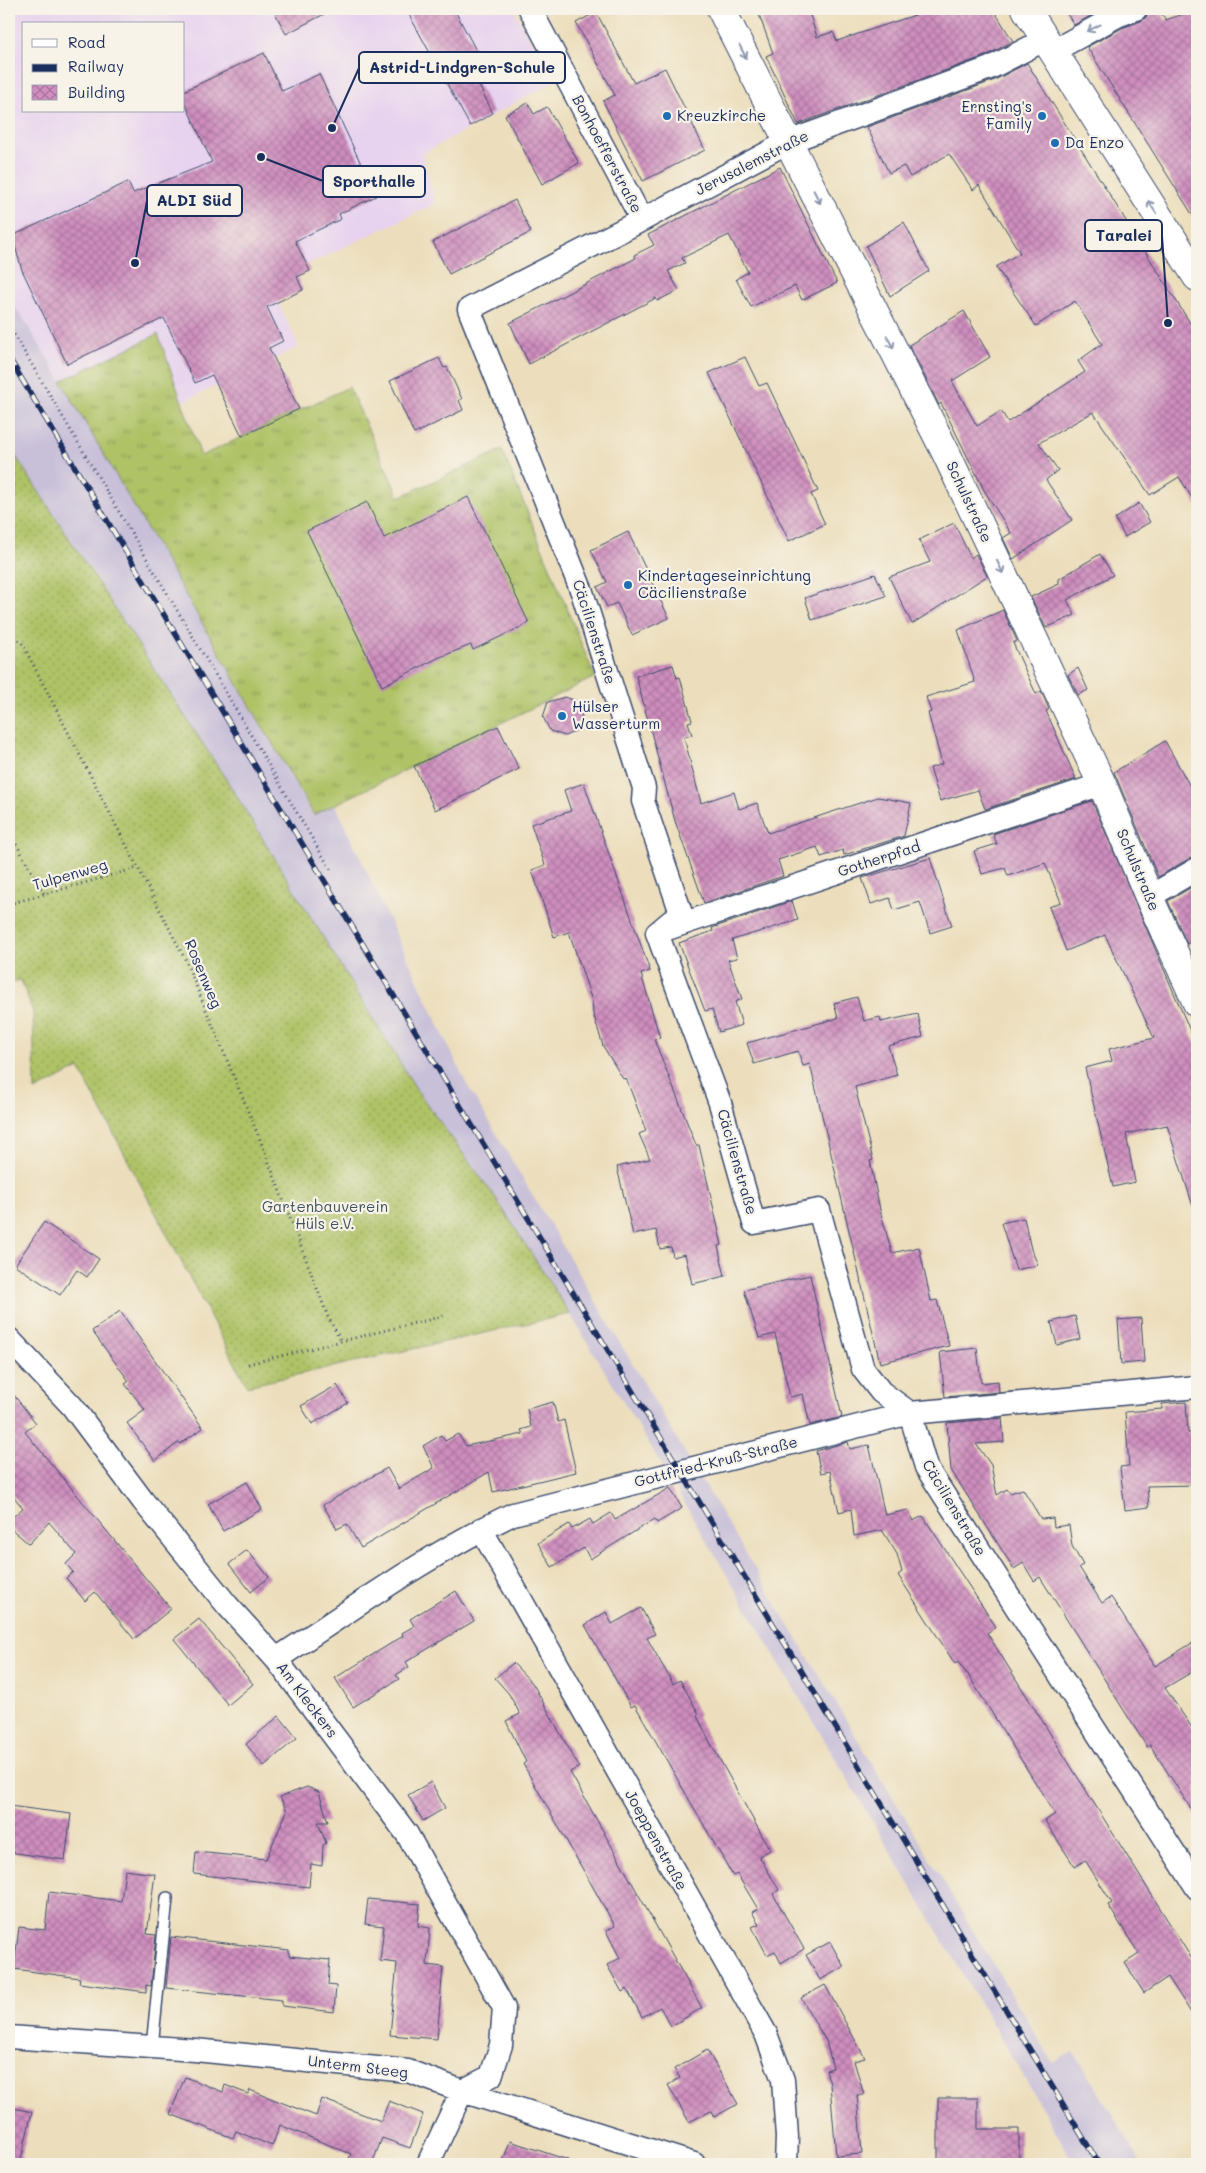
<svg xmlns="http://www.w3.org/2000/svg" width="1206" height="2173" font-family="Mali,sans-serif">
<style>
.built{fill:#e7d2ef;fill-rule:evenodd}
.railway{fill:#c8bfd8}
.grass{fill:url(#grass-tufts);stroke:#657862}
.garden{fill:url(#garden-dots);stroke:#657862}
.building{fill:url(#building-cross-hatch)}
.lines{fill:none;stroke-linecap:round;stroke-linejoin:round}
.service-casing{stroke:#3a496c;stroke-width:14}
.minor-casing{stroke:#3a496c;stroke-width:25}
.tertiary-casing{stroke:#3a496c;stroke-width:30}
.path{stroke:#3a496c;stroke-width:3;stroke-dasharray:1 4;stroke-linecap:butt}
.service{stroke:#fff;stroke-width:11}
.minor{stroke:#fff;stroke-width:22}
.tertiary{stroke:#fff;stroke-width:28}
.rail-casing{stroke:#1b2f5e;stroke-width:5.5}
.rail{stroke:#f7f3e8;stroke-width:4;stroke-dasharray:11;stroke-linecap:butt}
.oneway{stroke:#8d97ae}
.poi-dot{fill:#1f6fb2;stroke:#f7f3e8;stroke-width:2}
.labels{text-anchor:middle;stroke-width:4.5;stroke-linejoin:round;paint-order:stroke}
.poi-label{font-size:15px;fill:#1b2f5e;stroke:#f7f3e8;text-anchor:start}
.street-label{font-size:15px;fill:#1b2f5e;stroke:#f7f3e8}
.park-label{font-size:15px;fill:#405460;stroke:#f7f3e8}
.leader{fill:none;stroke:#1b2f5e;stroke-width:2}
.callout-dot{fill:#1b2f5e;stroke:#f7f3e8;stroke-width:2}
.callout{fill:#f7f3e8;stroke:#1b2f5e;stroke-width:2}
.callout-label{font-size:16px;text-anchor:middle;font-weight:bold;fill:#1b2f5e}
</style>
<defs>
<pattern id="grass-tufts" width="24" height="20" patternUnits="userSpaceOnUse" patternTransform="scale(1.25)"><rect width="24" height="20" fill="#afc266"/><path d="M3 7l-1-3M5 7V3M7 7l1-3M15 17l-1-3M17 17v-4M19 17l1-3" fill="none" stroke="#8e9e57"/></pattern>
<pattern id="garden-dots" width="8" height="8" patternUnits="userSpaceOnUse" patternTransform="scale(1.25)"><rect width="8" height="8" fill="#afc266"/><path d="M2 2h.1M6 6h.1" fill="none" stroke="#8e9e57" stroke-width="1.8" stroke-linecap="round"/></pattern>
<pattern id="building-cross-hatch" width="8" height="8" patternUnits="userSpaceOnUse" patternTransform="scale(1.25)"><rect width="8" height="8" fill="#cf8ebe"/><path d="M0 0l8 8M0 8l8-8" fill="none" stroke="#a7749e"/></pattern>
</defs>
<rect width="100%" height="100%" fill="#f7f3e8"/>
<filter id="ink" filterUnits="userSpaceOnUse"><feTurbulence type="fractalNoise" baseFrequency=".02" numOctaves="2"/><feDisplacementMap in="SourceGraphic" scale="10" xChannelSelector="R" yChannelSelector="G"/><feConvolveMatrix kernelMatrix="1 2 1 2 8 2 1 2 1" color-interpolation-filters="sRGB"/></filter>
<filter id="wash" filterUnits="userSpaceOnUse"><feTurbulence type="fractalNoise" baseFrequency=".0096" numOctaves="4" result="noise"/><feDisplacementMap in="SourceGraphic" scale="20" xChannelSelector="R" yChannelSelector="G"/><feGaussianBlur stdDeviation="1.12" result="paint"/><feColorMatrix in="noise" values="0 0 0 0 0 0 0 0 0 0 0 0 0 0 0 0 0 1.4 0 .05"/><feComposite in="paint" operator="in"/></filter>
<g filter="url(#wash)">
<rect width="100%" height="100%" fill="#ecdebc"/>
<path class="built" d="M 9,9 L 513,9 L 553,82 L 422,154 L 435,204 L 269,283 L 299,347 L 183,402 L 158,334 L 61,381 L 23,318 L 9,299 ZM 24,24 L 184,24 L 184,111 L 24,111 Z"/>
<path class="railway" d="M 9,299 L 23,318 L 61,381 L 313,815 L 335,804 L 465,1081 L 690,1461 L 1053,2063 L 1074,2051 L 1142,2164 L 1075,2164 L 663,1467 L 570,1314 L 495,1197 L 418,1092 L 104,590 L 9,446 Z"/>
<path class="grass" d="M 158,334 L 201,456 L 349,387 L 399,497 L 502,450 L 595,677 L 314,815 L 61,381 Z"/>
<path class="garden" d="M 9,446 L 231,787 L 418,1092 L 495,1197 L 570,1314 L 247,1386 L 79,1068 L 35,1091 L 33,1012 L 21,980 L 9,983 Z"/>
<g id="blocks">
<path class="building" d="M 273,9 L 334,9 L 286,34 Z
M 406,9 L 454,9 L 486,69 L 474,76 L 493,113 L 470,126 Z
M 757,9 L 808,9 L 817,37 L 833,32 L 837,41 L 915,15 L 912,9 L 993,9 L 1013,41 L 985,56 L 798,124 L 766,56 L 773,53 Z
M 1064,9 L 1103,9 L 1074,25 Z
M 1149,9 L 1158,9 L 1166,20 L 1197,9 L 1197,222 L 1087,47 L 1122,28 L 1141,21 L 1146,17 Z
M 596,12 L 634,83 L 665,68 L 705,150 L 643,181 L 603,101 L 615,95 L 576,23 Z
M 264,53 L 282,91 L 319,74 L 376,196 L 339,214 L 341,219 L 295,241 L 310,271 L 297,277 L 303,290 L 267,307 L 283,341 L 269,348 L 299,409 L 242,436 L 212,375 L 195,383 L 164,318 L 67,364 L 22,270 L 12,236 L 128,182 L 133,193 L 212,162 L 184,101 L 184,91 Z
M 1027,63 L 1197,334 L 1197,506 L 1179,477 L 1150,495 L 1093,412 L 1039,443 L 1058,470 L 1046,480 L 1072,520 L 1013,559 L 1003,538 L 1011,533 L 984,490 L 941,403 L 939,405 L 909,345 L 964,311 L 990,357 L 952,381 L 977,426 L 1001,411 L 1008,422 L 1085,372 L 1078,361 L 1102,344 L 1075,301 L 1036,326 L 996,267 L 1020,253 L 979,185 L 973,190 L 949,154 L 910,177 L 904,166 L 889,173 L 867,127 L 995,80 Z
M 528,103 L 534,114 L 547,107 L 579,163 L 542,184 L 505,115 Z
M 780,167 L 837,283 L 802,300 L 795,286 L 751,307 L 736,279 L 748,272 L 729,235 L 682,258 L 685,263 L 668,271 L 679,290 L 657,301 L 656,298 L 529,364 L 510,323 L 636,258 L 634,255 L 654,245 L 648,235 Z
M 515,200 L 531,232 L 449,274 L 433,242 Z
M 904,222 L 929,271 L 890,296 L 866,246 Z
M 745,357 L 759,386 L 767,383 L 818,491 L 811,494 L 825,524 L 789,541 L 709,373 Z
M 439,358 L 444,368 L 447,367 L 462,399 L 459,400 L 463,410 L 414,434 L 390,381 Z
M 468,497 L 529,623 L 473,650 L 471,645 L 440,657 L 382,686 L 307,531 L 367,502 L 384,538 Z
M 1139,503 L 1150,522 L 1125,537 L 1115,519 Z
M 954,523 L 971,558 L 976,554 L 987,576 L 912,624 L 889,577 L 930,562 L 919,540 Z
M 628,532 L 669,618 L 632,635 L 617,603 L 607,607 L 597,587 L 607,582 L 591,550 Z
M 1100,554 L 1113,575 L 1067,600 L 1075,615 L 1046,628 L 1031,597 L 1059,584 L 1059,579 Z
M 875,574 L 886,596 L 812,620 L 805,598 Z
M 1003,610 L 1017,641 L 1013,643 L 1036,694 L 1041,691 L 1049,709 L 1046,711 L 1076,779 L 985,809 L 978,790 L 940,801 L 930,768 L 942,764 L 928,713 L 931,712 L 926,697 L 975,682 L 958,630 Z
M 673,665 L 677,678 L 680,677 L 692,721 L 688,722 L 692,735 L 684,737 L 701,803 L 734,792 L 739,809 L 757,803 L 768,833 L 878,797 L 911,803 L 904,836 L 844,855 L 843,850 L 821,857 L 817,847 L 778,860 L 783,876 L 704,903 L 675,821 L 636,676 Z
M 1078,668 L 1088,690 L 1078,695 L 1068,675 Z
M 565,697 L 576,701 L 582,715 L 577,730 L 565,736 L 550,731 L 543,717 L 548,702 Z
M 498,726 L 519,769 L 435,810 L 414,766 Z
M 1165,741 L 1197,799 L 1197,856 L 1190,858 L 1158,877 L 1114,772 Z
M 584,783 L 650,971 L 641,974 L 660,1038 L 654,1039 L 696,1145 L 699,1145 L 722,1245 L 718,1246 L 725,1276 L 692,1284 L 685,1254 L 673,1257 L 671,1247 L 660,1249 L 656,1230 L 633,1235 L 617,1167 L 650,1159 L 639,1134 L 646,1131 L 626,1078 L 623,1079 L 603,1046 L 593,1013 L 592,1001 L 569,932 L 554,937 L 532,870 L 545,865 L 531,824 L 571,811 L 564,790 Z
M 1092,801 L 1197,1047 L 1197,1205 L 1193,1206 L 1167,1125 L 1126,1134 L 1135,1182 L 1113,1187 L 1085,1068 L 1112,1061 L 1109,1049 L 1154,1038 L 1105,935 L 1066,951 L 1049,907 L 1061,902 L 1045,863 L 1008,876 L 1005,868 L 982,874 L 974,851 L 997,844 L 993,834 Z
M 930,858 L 952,926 L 930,933 L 920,902 L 894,910 L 890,898 L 871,904 L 862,878 Z
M 1197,884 L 1197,938 L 1187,944 L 1168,901 Z
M 792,901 L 798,920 L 732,940 L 737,958 L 728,960 L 742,999 L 735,1002 L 742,1025 L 719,1032 L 712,1009 L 705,1011 L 679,943 L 713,931 L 712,928 Z
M 857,997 L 864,1021 L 880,1017 L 881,1022 L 918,1014 L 923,1037 L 888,1046 L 897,1075 L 855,1087 L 873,1160 L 870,1161 L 880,1210 L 892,1253 L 919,1247 L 931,1301 L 937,1300 L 949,1346 L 880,1363 L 810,1064 L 803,1066 L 798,1051 L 754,1064 L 747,1043 L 838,1018 L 834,1003 Z
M 1024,1218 L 1031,1249 L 1038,1265 L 1016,1270 L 1001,1223 Z
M 44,1222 L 99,1259 L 87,1277 L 77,1270 L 60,1295 L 15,1265 Z
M 810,1275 L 842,1417 L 810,1425 L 803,1394 L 790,1397 L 775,1334 L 759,1338 L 744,1290 Z
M 120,1311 L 203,1428 L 180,1444 L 179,1442 L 155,1461 L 127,1423 L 145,1410 L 125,1384 L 129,1381 L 92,1331 Z
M 1075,1316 L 1080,1339 L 1057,1345 L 1051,1322 Z
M 1141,1318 L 1144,1362 L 1121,1364 L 1118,1320 Z
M 977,1348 L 981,1383 L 998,1381 L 999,1392 L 945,1397 L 940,1352 Z
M 337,1385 L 348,1403 L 312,1424 L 301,1406 Z
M 9,1389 L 36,1423 L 25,1432 L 171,1609 L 134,1639 L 95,1592 L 85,1601 L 66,1578 L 73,1572 L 66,1564 L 76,1554 L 49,1522 L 29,1544 L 9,1527 L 9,1520 L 23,1508 L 9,1491 Z
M 553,1402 L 558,1422 L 564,1420 L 576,1472 L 493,1492 L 489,1472 L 361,1548 L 347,1524 L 337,1529 L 323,1505 L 387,1468 L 399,1489 L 417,1478 L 434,1468 L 423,1446 L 441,1435 L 445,1441 L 458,1434 L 466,1446 L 523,1434 L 521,1430 L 531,1427 L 527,1409 Z
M 1186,1402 L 1188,1433 L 1197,1433 L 1197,1485 L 1147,1486 L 1149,1507 L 1125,1510 L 1120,1467 L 1129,1466 L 1125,1412 L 1162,1409 L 1162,1404 Z
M 1002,1418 L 1004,1442 L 976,1444 L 991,1465 L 997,1495 L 1007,1489 L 1010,1493 L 1023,1489 L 1041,1519 L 1053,1518 L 1054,1527 L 1069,1525 L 1072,1546 L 1083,1565 L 1079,1567 L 1102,1603 L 1111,1597 L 1155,1666 L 1197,1640 L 1197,1669 L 1165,1688 L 1197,1735 L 1197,1818 L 1150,1745 L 1147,1747 L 1040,1577 L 1034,1581 L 1023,1563 L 1014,1569 L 951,1470 L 947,1423 Z
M 848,1442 L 850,1449 L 869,1445 L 885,1515 L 908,1510 L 913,1521 L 923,1516 L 996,1627 L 987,1633 L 1197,1967 L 1197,2022 L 1168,1977 L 1144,1993 L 1125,1963 L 1139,1954 L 1108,1905 L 1112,1903 L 1085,1860 L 1075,1867 L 1045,1821 L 1055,1814 L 967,1673 L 966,1673 L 958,1662 L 955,1664 L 898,1575 L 902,1572 L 897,1554 L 882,1530 L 854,1536 L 851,1509 L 839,1512 L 830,1471 L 821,1473 L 816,1451 Z
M 247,1482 L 262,1509 L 223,1531 L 208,1504 Z
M 670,1488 L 682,1508 L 657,1523 L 655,1519 L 590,1559 L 584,1548 L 552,1567 L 538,1543 L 569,1524 L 572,1529 L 590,1519 L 593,1524 L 611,1513 L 615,1520 Z
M 247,1550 L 269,1577 L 251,1592 L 229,1564 Z
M 456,1591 L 474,1621 L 406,1662 L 409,1667 L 396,1675 L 399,1679 L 353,1707 L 335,1678 L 403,1636 L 402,1633 L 414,1626 L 410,1619 Z
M 641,1608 L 655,1634 L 647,1638 L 673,1684 L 680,1680 L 699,1714 L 697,1716 L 710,1742 L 770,1850 L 759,1856 L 779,1890 L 773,1894 L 804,1949 L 781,1963 L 775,1951 L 767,1955 L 752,1927 L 759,1924 L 752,1912 L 758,1909 L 737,1874 L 733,1876 L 635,1705 L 631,1707 L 585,1625 L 606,1612 L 612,1624 Z
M 199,1619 L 253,1684 L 228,1705 L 174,1639 Z
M 513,1663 L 533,1684 L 579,1767 L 570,1772 L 702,2008 L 671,2026 L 660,2007 L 642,2017 L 627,1989 L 622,1992 L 607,1965 L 620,1958 L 606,1931 L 615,1926 L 523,1764 L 526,1762 L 506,1721 L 520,1714 L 509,1694 L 495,1678 Z
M 279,1716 L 297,1738 L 264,1766 L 246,1744 Z
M 431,1782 L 445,1808 L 423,1821 L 408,1795 Z
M 307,1787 L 319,1792 L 328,1822 L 318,1822 L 326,1843 L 323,1845 L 322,1866 L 311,1864 L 309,1887 L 194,1874 L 196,1852 L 266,1859 L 287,1811 L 280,1797 Z
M 9,1806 L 71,1814 L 65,1860 L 9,1852 Z
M 125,1870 L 155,1874 L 147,1934 L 156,1935 L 151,1986 L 146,1985 L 146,1992 L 79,1983 L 80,1978 L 14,1969 L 19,1927 L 45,1930 L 49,1892 L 121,1901 Z
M 368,1899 L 420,1904 L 418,1926 L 430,1928 L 427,1965 L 443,1967 L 437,2039 L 390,2035 L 397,1963 L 380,1961 L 384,1926 L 365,1924 Z
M 171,1937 L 289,1950 L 289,1956 L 330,1960 L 328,1985 L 336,1986 L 334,2012 L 282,2006 L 282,2000 L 166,1988 Z
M 830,1942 L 844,1967 L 820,1980 L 806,1955 Z
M 825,1985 L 865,2058 L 854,2061 L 864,2095 L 857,2095 L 862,2154 L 836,2156 L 830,2084 L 826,2070 L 833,2068 L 826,2041 L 801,1998 Z
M 707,2050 L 738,2104 L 714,2117 L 711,2111 L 689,2122 L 668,2085 L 680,2078 L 674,2069 Z
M 185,2077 L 223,2092 L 225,2085 L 248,2094 L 250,2090 L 316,2116 L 322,2099 L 381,2121 L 389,2101 L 423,2114 L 410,2148 L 382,2138 L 372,2164 L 347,2164 L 351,2154 L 280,2125 L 272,2146 L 236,2131 L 233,2138 L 170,2114 Z
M 938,2098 L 978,2098 L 978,2129 L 1019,2129 L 1019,2164 L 938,2164 Z
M 9,2107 L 32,2112 L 20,2164 L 9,2164 Z
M 510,2141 L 568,2160 L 567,2164 L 502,2164 Z"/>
</g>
</g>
<g filter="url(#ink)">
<use href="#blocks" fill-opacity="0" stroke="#3a496c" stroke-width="1"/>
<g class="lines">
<defs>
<path id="service" d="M 152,2047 L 167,1898"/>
<path id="minor" d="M 530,9 L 642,220
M 1046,39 L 990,68 L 788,142 L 642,220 L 469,309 L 582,592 L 644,788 L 643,801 L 681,913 L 657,933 L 720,1103 L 754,1223 L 819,1210 L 863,1369 L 881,1392 L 910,1413 L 926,1467 L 1197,1888
M 1053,51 L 1117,16 L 1136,9
M 1149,897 L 1197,869
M 667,929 L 1102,784
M 9,1339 L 72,1406 L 143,1501 L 227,1605 L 276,1659 L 407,1834 L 504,2008 L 501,2045 L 491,2076 L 462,2091 L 428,2164
M 481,1529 L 766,2034 L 783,2080 L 787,2137 L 786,2164
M 276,1659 C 353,1609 430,1553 513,1514 L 910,1413 L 1197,1387
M 9,2037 L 195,2050 L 408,2071 L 462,2091 L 694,2164"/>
<path id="tertiary" d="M 721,9 L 946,453 L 1102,784 L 1149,897 L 1197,1003
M 1026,9 L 1197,277"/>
</defs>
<use href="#service" class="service-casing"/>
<use href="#minor" class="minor-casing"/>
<use href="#tertiary" class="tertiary-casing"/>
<path class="path" d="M 9,326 L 332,872
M 9,637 L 21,641 L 185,959 L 261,1142 L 328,1317 L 341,1341
M 9,831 L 44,894
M 9,904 L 137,868
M 248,1364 L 444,1316"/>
<use href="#service" class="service"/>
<use href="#minor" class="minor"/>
<use href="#tertiary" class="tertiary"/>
<defs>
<path id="rail" d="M 9,358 L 1099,2164"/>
</defs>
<use href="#rail" class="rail-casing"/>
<use href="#rail" class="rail"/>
</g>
<defs><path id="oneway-shaft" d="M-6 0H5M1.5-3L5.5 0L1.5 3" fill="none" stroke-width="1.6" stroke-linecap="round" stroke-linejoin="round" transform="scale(1.25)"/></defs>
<g class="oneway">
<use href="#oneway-shaft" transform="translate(1094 28) rotate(152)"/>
<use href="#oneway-shaft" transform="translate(743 52) rotate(63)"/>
<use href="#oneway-shaft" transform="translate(817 197) rotate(63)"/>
<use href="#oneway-shaft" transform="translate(1152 207) rotate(-123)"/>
<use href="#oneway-shaft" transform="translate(890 342) rotate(63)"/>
<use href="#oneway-shaft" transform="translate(1000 567) rotate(65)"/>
</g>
</g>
<g class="poi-dot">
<circle cx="667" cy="116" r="5"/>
<circle cx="1042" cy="116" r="5"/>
<circle cx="1055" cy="143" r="5"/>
<circle cx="628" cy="585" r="5"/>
<circle cx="562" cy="716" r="5"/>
</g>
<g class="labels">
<g class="poi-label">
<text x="1032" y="112" text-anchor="end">Ernsting's<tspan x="1032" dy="17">Family</tspan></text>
<text x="677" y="121">Kreuzkirche</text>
<text x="1065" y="148">Da Enzo</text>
<text x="638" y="581">Kindertageseinrichtung<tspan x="638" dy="17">Cäcilienstraße</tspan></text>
<text x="572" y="712">Hülser<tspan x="572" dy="17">Wasserturm</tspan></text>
</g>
<g class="street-label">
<text transform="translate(607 154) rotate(62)" y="5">Bonhoefferstraße</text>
<text transform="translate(752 163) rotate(-27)" y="5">Jerusalemstraße</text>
<text transform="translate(969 502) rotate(65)" y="5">Schulstraße</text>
<text transform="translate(594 632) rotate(72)" y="5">Cäcilienstraße</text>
<text transform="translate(879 859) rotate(-18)" y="5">Gotherpfad</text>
<text transform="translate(1138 870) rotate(67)" y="5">Schulstraße</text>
<text transform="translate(70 875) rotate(-16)" y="5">Tulpenweg</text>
<text transform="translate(203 974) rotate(67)" y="5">Rosenweg</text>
<text transform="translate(737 1162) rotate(74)" y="5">Cäcilienstraße</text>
<text transform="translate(716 1462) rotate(-14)" y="5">Gottfried-Kruß-Straße</text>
<text transform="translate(954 1508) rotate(59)" y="5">Cäcilienstraße</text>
<text transform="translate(307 1700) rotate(53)" y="5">Am Kleckers</text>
<text transform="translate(656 1840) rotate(61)" y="5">Joeppenstraße</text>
<text transform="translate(358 2067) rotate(7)" y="5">Unterm Steeg</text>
</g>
<g class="park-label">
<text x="325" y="1212">Gartenbauverein<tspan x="325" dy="17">Hüls e.V.</tspan></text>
</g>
</g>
<path class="leader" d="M332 128L359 68M261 157L323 181M135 263L147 201M1168 323L1162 236"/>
<g class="callout-dot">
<circle cx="332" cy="128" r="5"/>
<circle cx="261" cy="157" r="5"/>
<circle cx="135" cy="263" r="5"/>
<circle cx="1168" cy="323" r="5"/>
</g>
<g class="callout">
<rect x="359" y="52" width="206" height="31" rx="5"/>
<rect x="323" y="166" width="102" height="31" rx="5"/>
<rect x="147" y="185" width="95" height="31" rx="5"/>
<rect x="1085" y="220" width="77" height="31" rx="5"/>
</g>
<g class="callout-label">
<text x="462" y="73">Astrid-Lindgren-Schule</text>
<text x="374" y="187">Sporthalle</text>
<text x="194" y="206">ALDI Süd</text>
<text x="1124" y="241">Taralei</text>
</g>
<rect width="1206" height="2173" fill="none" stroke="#f7f3e8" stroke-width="30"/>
<rect x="22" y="22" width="162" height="90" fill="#f7f3e8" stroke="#9fa5b1"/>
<rect x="32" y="39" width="25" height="8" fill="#ffffff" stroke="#9fa5b1"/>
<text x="68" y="48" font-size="15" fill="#1b2f5e">Road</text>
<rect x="32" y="64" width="25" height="8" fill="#1b2f5e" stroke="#9fa5b1"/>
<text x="68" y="72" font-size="15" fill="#1b2f5e">Railway</text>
<rect x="32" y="85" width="25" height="15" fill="url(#building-cross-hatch)" stroke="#9fa5b1"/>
<text x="68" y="98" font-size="15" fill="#1b2f5e">Building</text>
</svg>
